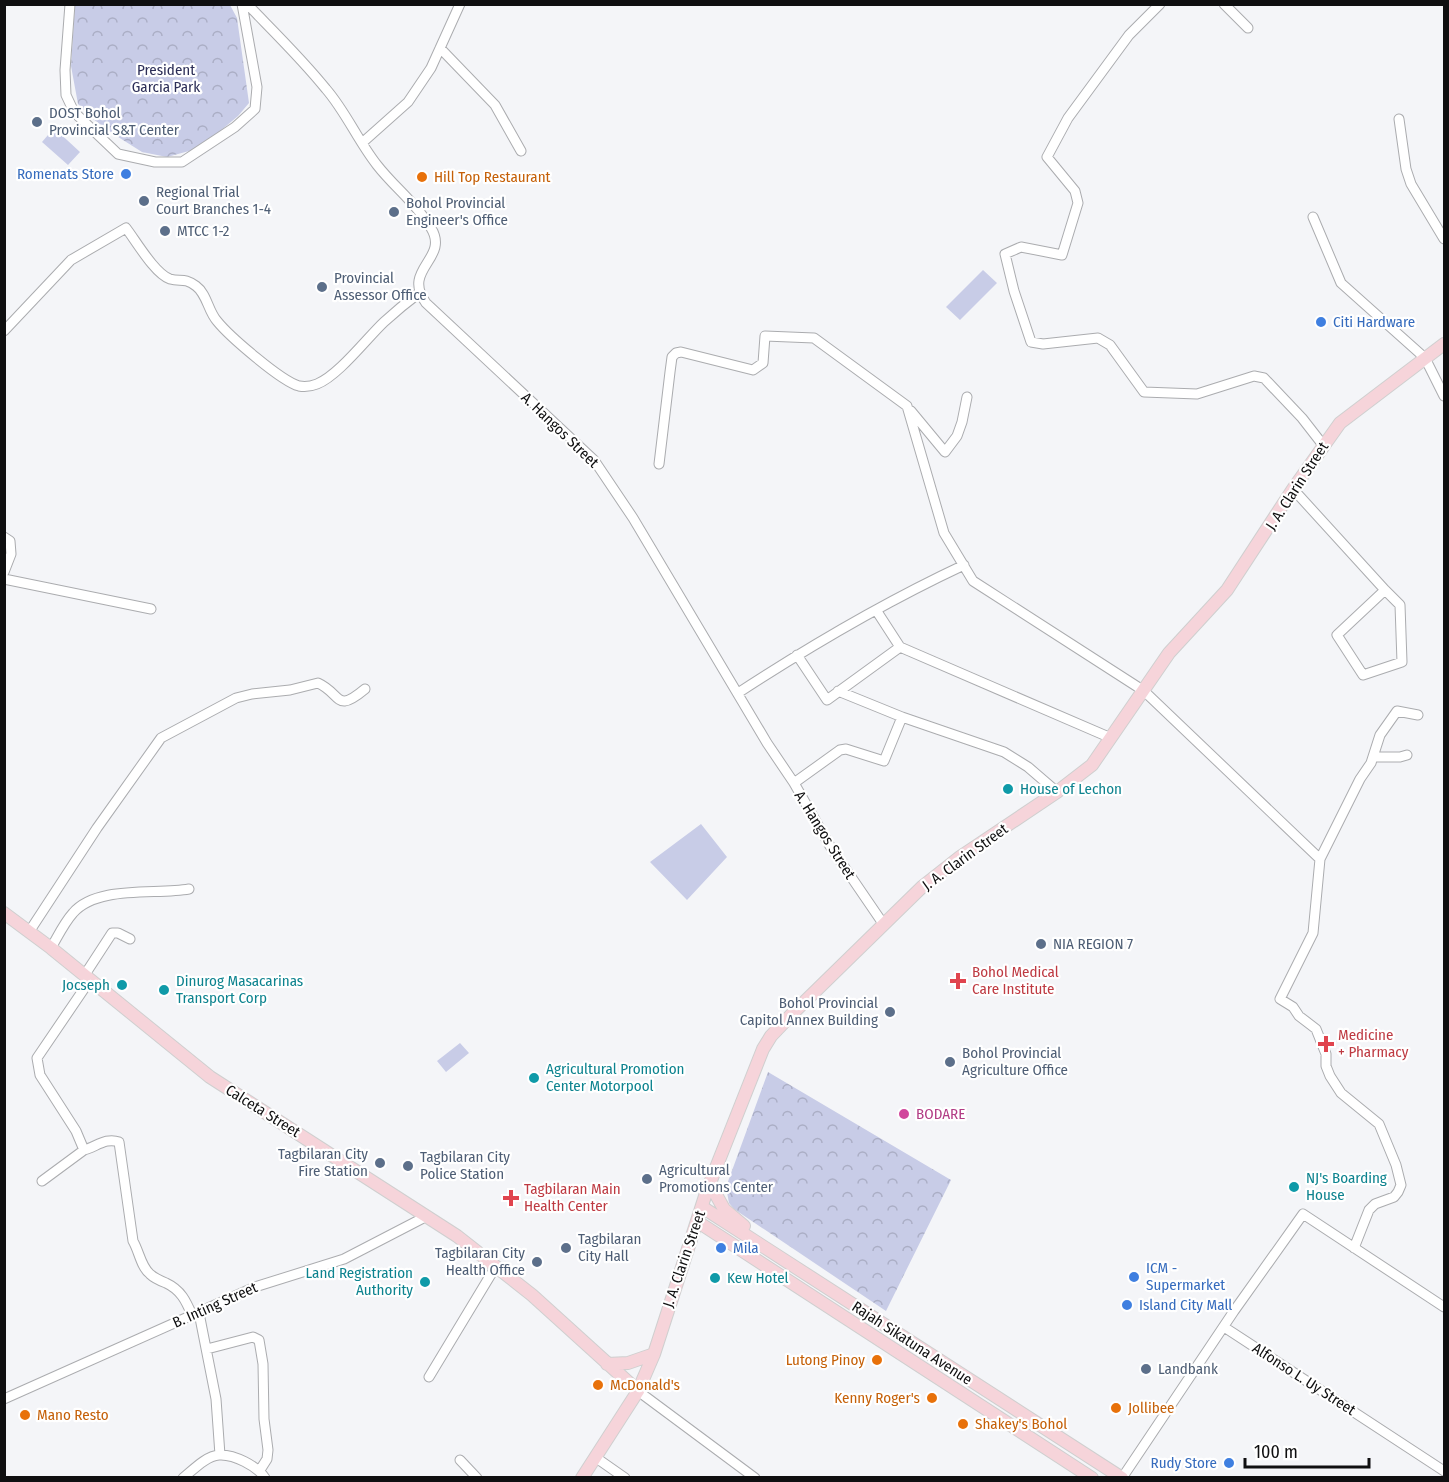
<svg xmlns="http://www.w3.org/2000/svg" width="1449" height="1482" font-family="'Fira Sans Condensed',sans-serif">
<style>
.green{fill:#c8cce7}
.park{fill:url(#park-crowns)}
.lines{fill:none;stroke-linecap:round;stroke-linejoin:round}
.minor-casing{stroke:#abacaf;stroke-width:11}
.major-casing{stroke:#cfcfcf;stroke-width:14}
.minor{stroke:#fff;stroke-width:9}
.major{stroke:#f6d4da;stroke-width:12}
.service-dot{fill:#5c6f8a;stroke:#fff;stroke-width:2}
.shop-dot{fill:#3f7fe0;stroke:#fff;stroke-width:2}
.food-dot{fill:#e8710a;stroke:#fff;stroke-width:2}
.culture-dot{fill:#0f9aa8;stroke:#fff;stroke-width:2}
.health-dot{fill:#e0444e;stroke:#fff;stroke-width:2}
.hotel-dot{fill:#d1479c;stroke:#fff;stroke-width:2}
.labels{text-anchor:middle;stroke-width:4.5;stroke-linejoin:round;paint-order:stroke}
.park-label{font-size:15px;fill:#2c2e57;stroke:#fff}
.service-label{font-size:15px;fill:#4e5e75;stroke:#fff;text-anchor:start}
.shop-label{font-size:15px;fill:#366cbe;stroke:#fff;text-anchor:start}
.food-label{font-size:15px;fill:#c56008;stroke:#fff;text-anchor:start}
.street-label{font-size:15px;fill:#0f0f10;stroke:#fff}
.culture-label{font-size:15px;fill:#0d838f;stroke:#fff;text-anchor:start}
.health-label{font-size:15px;fill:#be3a42;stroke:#fff;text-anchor:start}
.hotel-label{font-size:15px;fill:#b23c85;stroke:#fff;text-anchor:start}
</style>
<defs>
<pattern id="park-crowns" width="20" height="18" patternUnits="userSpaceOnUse" patternTransform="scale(1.5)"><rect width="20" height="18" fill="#c8cce7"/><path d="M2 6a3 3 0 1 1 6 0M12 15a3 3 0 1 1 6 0" fill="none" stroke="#abaec5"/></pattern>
</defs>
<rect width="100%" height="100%" fill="#f4f5f8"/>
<path class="green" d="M 54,128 L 80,152 L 68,165 L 42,142 Z
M 983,270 L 997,283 L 960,320 L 946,307 Z
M 701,824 L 727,857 L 687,900 L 650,862 Z
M 460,1043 L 469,1053 L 446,1072 L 437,1061 Z"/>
<path class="park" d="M 75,5 L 230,5 L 237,18 L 249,103 L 238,116 L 200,148 L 167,157 L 142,152 L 115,135 L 93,119 L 78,104 L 71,66 Z
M 768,1072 L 951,1180 L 886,1311 L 734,1209 L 729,1203 L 726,1187 Z"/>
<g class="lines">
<defs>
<path id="minor" d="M 70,4 L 65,70 L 66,95 L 74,112 L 118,154 L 155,162 L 182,162 L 235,127 L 255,109 L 257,87 L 242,4
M 247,4 C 274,32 302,59 326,89 C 346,112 358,141 377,165 C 394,187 417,204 431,228 C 450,259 401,269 426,303 L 594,460 L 633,518 L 767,743 L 794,783 L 830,846 L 884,925
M 1160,4 L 1129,35 L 1068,118 L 1047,157 L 1075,191 L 1078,203 L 1062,255 L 1021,247 L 1005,254 L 1014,291 L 1031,342 L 1043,344 L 1098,338 L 1110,345 L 1144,392 L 1197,394 L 1254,376 L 1264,378 L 1302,418 L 1323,445
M 1224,4 L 1248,28
M 440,48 L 495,105 L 521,151
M 1399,119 L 1406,169 L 1411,184 L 1444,239
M 362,143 L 408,102 L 431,68 L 460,4
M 1313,217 L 1341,283 L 1425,358 L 1444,396
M 4,331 L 71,260 L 126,228 C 136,241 155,274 170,279 C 181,282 184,277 196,286 C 207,294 208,311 217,321 C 229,336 281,381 299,386 C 304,387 312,386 317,384 C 338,376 367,338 384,322 C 395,312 407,302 419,293
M 911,411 L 945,452 L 957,436 L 962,422 L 967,397
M 659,464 L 670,372 L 672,357 L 676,353 L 681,352 L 753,370 L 763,363 L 765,336 L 814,338 L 907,406 L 944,533 L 973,581 L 1144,691 L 1320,859 L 1313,933 L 1280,999 L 1293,1007 L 1299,1016 L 1316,1029 L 1326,1054 L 1326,1066 L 1330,1076 L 1341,1093 L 1379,1124 L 1396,1165 L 1401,1185 L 1398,1192 L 1394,1197 L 1375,1204 L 1369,1210 L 1354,1248
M 1293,489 L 1385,590 L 1400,605 L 1402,662 L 1363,675 L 1337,635 L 1385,590
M 4,537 L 10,541 L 11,554 L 4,572
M 4,579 L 151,609
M 876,610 L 900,647 L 1111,738
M 797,655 L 827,700 L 900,647
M 838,691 L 902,717
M 738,693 C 810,646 885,602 964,565
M 1373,757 L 1400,757 L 1407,755
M 794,783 L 840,750 L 846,749 L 884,761 L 902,717 L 1004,752 L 1028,767 L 1057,792
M 1320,859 L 1360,779 L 1371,763 L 1380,735 L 1397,711 L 1418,715
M 29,932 L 97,828 L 161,738 L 236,698 L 252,694 L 290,690 L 318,683 C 342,694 335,714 365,689
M 51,948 C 58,936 64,923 73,913 C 97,885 156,895 189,889
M 84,976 L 112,933 L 118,933 L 130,939
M 90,980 L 37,1058 L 40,1075 L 76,1131 L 84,1150 C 96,1147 106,1137 119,1142 L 133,1241 C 139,1251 141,1267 150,1274 C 154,1278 161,1281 166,1283 C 181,1290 186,1301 192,1315
M 42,1181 L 84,1150
M 199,1313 L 216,1399 L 220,1455
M 1224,1327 L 1444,1471
M 207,1349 L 253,1337 L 259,1340 L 263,1364 L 264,1419 L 268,1450 L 267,1459 L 260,1470
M 429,1377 L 496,1266
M 638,1391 L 755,1478
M 4,1399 L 255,1287 L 344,1259 L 427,1216
M 595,1457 L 625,1478
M 460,1460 L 477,1478
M 183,1478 C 193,1470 206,1456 219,1455 C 234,1454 257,1466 265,1478
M 1122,1478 L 1234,1311 L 1303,1214 L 1444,1307"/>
<path id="major" d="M 4,913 L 51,948 L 210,1077 L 457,1236 L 532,1295 L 638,1391
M 710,1184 L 724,1209 L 744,1226
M 702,1207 L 1122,1478
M 698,1222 L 1092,1478
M 607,1364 L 628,1363 L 654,1354
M 582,1478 L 638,1391 L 654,1354 L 706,1193 L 763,1049 L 771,1036 L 791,1015 L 922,887 L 960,857 L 1057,792 L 1092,765 L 1169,653 L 1227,590 L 1293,489 L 1340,423 L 1444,344"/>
</defs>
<use href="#minor" class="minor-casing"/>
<use href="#major" class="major-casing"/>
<use href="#minor" class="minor"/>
<use href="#major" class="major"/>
</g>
<g class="service-dot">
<circle cx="37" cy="122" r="6"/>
<circle cx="144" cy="201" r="6"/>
<circle cx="394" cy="212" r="6"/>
<circle cx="165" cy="231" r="6"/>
<circle cx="322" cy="287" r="6"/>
<circle cx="1041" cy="944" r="6"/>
<circle cx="890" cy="1012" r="6"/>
<circle cx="950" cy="1062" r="6"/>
<circle cx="380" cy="1163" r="6"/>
<circle cx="408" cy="1166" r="6"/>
<circle cx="647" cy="1179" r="6"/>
<circle cx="566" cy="1248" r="6"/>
<circle cx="537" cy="1262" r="6"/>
<circle cx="1146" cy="1369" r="6"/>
</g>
<g class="shop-dot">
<circle cx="126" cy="174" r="6"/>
<circle cx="1321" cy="322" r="6"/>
<circle cx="721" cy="1248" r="6"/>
<circle cx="1134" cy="1277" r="6"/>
<circle cx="1127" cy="1305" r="6"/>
<circle cx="1229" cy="1463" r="6"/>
</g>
<g class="food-dot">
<circle cx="422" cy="177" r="6"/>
<circle cx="877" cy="1360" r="6"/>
<circle cx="598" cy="1385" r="6"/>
<circle cx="932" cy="1398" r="6"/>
<circle cx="1116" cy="1408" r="6"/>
<circle cx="25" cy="1415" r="6"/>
<circle cx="963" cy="1424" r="6"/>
</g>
<g class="culture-dot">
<circle cx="1008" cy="789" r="6"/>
<circle cx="122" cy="985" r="6"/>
<circle cx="164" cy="990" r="6"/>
<circle cx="534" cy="1078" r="6"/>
<circle cx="1294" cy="1187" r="6"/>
<circle cx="715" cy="1278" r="6"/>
<circle cx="425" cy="1282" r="6"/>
</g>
<g class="health-dot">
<path d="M955 972h6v6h6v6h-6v6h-6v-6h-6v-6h6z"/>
<path d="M1323 1035h6v6h6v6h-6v6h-6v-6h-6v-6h6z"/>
<path d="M508 1189h6v6h6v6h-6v6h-6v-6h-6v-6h6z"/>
</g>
<circle class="hotel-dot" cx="904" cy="1114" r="6"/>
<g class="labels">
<g class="park-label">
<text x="166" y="75">President<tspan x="166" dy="17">Garcia Park</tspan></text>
</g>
<g class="service-label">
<text x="49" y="118">DOST Bohol<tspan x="49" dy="17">Provincial S&amp;T Center</tspan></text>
<text x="156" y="197">Regional Trial<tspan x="156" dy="17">Court Branches 1-4</tspan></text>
<text x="406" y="208">Bohol Provincial<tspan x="406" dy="17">Engineer's Office</tspan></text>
<text x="177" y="236">MTCC 1-2</text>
<text x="334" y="283">Provincial<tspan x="334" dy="17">Assessor Office</tspan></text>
<text x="1053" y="949">NIA REGION 7</text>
<text x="878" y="1008" text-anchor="end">Bohol Provincial<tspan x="878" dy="17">Capitol Annex Building</tspan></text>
<text x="962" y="1058">Bohol Provincial<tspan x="962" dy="17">Agriculture Office</tspan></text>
<text x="368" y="1159" text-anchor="end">Tagbilaran City<tspan x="368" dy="17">Fire Station</tspan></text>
<text x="420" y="1162">Tagbilaran City<tspan x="420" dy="17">Police Station</tspan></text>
<text x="659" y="1175">Agricultural<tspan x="659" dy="17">Promotions Center</tspan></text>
<text x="578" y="1244">Tagbilaran<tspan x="578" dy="17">City Hall</tspan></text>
<text x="525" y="1258" text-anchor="end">Tagbilaran City<tspan x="525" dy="17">Health Office</tspan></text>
<text x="1158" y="1374">Landbank</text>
</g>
<g class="shop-label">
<text x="114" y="179" text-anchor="end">Romenats Store</text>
<text x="1333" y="327">Citi Hardware</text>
<text x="733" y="1253">Mila</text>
<text x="1146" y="1273">ICM -<tspan x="1146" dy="17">Supermarket</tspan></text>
<text x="1139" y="1310">Island City Mall</text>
<text x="1217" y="1468" text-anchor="end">Rudy Store</text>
</g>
<g class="food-label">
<text x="434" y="182">Hill Top Restaurant</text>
<text x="865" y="1365" text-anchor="end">Lutong Pinoy</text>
<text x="610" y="1390">McDonald's</text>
<text x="920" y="1403" text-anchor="end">Kenny Roger's</text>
<text x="1128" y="1413">Jollibee</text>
<text x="37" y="1420">Mano Resto</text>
<text x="975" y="1429">Shakey's Bohol</text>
</g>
<g class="street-label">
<text transform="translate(560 430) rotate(44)" y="5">A. Hangos Street</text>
<text transform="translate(1297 486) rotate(-57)" y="5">J. A. Clarin Street</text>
<text transform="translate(825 835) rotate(58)" y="5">A. Hangos Street</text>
<text transform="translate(965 857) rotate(-36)" y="5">J. A. Clarin Street</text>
<text transform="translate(263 1111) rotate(32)" y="5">Calceta Street</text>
<text transform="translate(684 1259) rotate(-71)" y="5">J. A. Clarin Street</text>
<text transform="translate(215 1305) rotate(-24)" y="5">B. Inting Street</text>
<text transform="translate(912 1343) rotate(33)" y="5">Rajah Sikatuna Avenue</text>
<text transform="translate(1304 1379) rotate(33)" y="5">Alfonso L. Uy Street</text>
</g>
<g class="culture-label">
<text x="1020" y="794">House of Lechon</text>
<text x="176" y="986">Dinurog Masacarinas<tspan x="176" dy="17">Transport Corp</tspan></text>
<text x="110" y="990" text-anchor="end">Jocseph</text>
<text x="546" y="1074">Agricultural Promotion<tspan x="546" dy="17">Center Motorpool</tspan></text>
<text x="1306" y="1183">NJ's Boarding<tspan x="1306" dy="17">House</tspan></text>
<text x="413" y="1278" text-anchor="end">Land Registration<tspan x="413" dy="17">Authority</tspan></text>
<text x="727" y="1283">Kew Hotel</text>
</g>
<g class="health-label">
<text x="972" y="977">Bohol Medical<tspan x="972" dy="17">Care Institute</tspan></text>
<text x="1338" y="1040">Medicine<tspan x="1338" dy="17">+ Pharmacy</tspan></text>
<text x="524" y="1194">Tagbilaran Main<tspan x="524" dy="17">Health Center</tspan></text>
</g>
<g class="hotel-label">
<text x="916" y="1119">BODARE</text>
</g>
</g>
<rect width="1449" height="1482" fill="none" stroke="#0f0f10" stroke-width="12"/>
<path d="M1245 1458v9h124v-9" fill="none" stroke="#0f0f10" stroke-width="3"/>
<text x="1254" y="1458" font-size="18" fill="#0f0f10" stroke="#ffffff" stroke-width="4.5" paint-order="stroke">100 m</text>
</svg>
